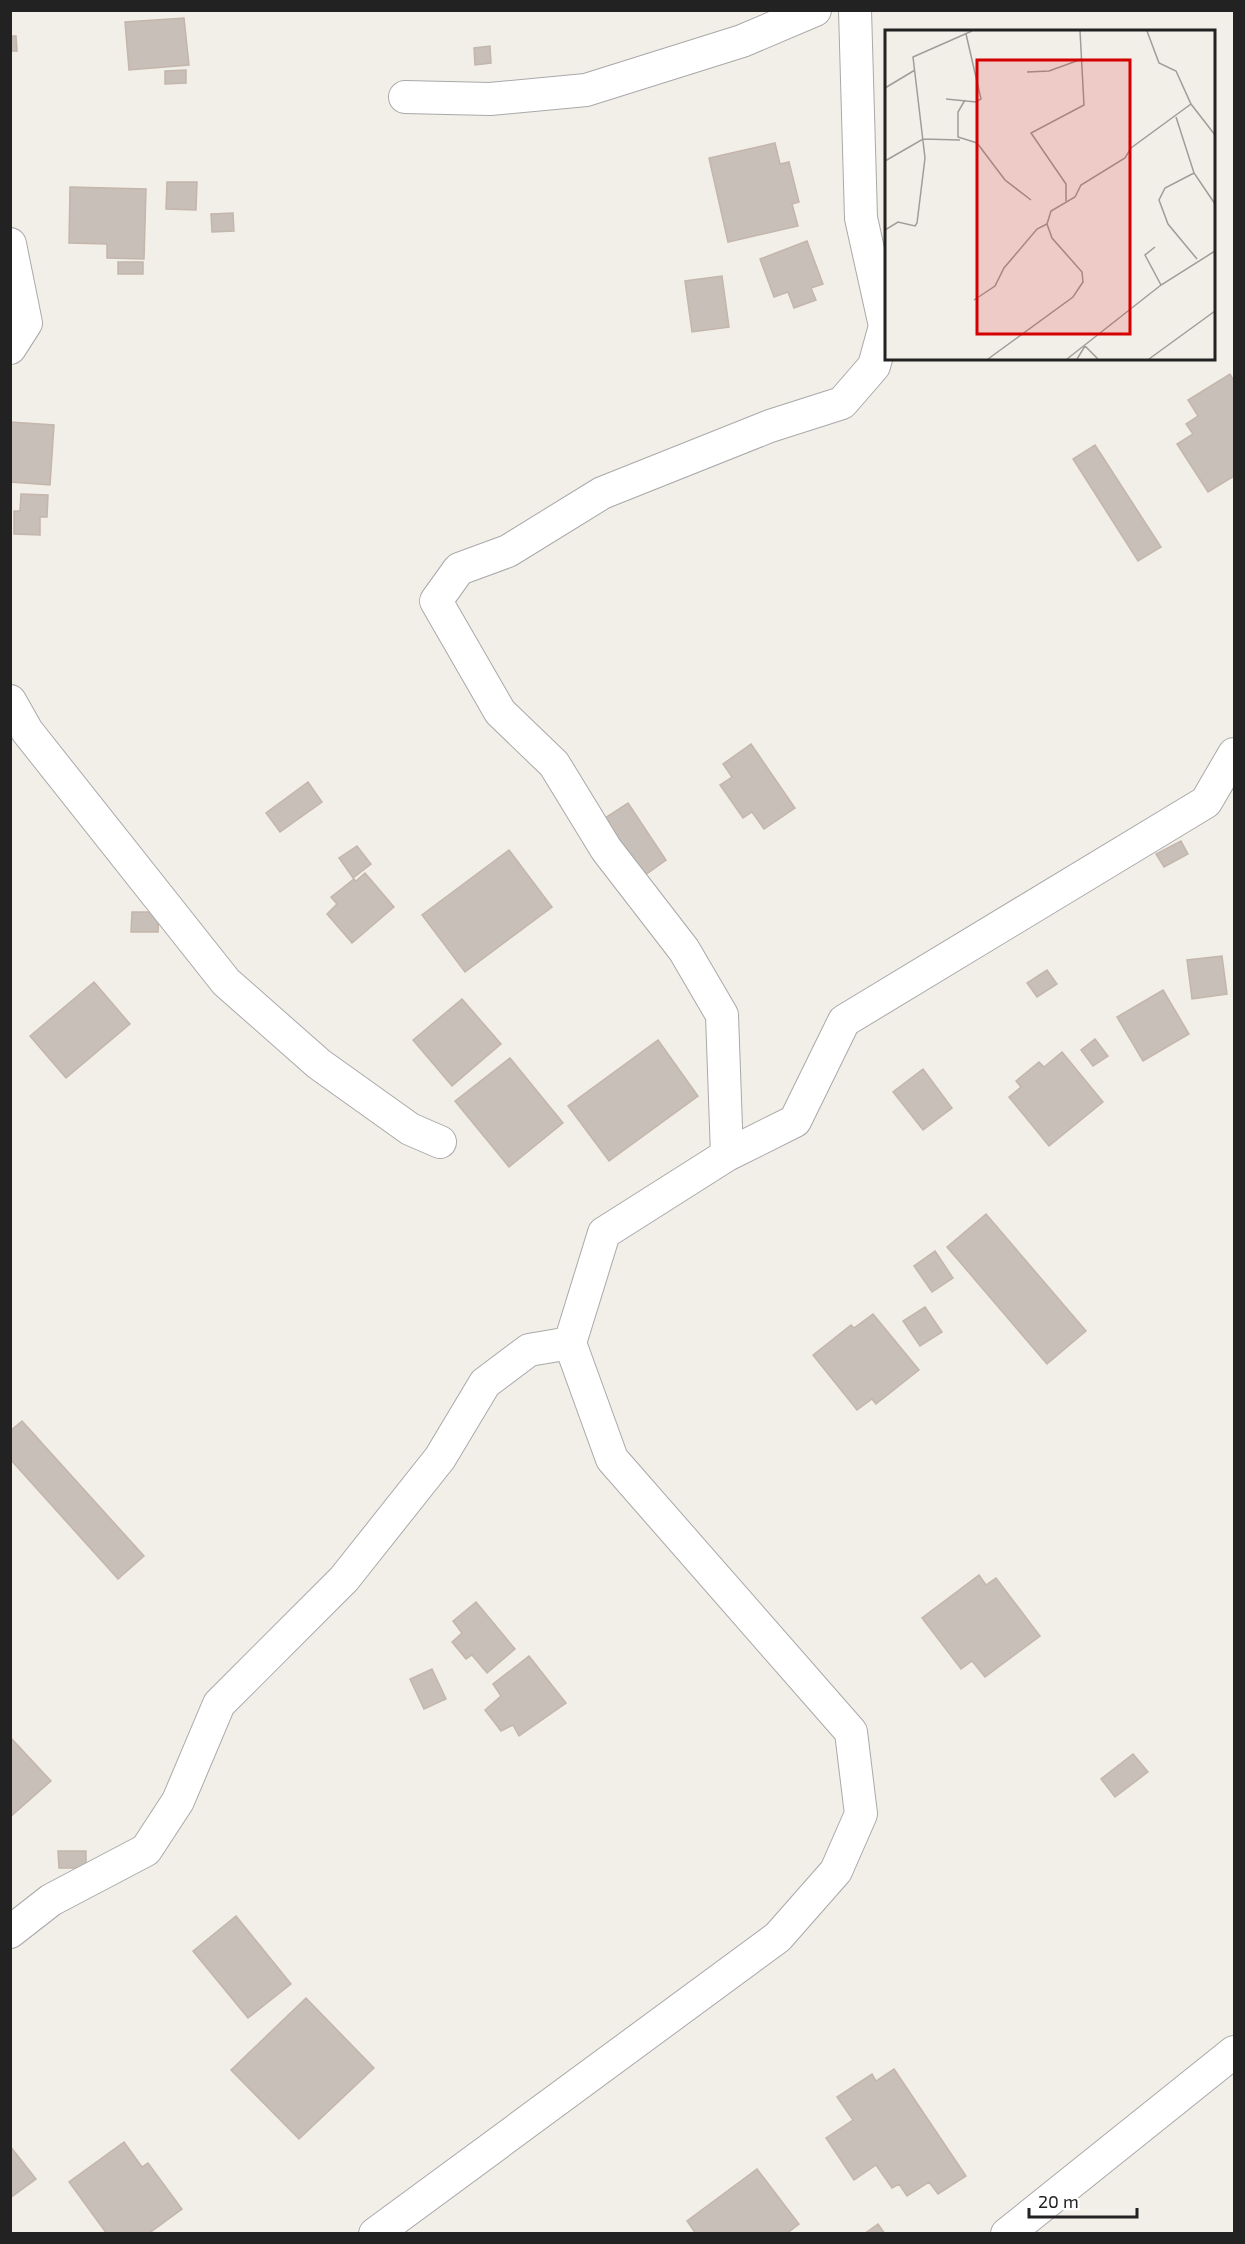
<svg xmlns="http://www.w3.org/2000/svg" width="1245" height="2244" font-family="'Exo 2',sans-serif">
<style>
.building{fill:#c7bfb8;stroke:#c4b6ab;stroke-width:1.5}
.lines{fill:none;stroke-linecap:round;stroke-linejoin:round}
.minor-casing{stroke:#a9a9a9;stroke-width:34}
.minor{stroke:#fff;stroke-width:32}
.inset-road{fill:none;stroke:#9f9d99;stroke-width:1.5}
.view{fill:#d40000;fill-opacity:0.15;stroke:#d40000;stroke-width:3}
.inset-edge{fill:none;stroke:#222;stroke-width:3}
</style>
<rect width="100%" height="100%" fill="#f2efe9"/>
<path class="building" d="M 184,18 L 189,65 L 129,70 L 125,22 Z
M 10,36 L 16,36 L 17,51 L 10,51 Z
M 490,46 L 491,63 L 475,65 L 474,48 Z
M 186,70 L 186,83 L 165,84 L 165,71 Z
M 775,143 L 780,164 L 789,162 L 799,202 L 792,204 L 798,226 L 728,242 L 709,158 Z
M 167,182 L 197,182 L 196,210 L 166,209 Z
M 70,187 L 146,189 L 144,259 L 107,258 L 107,244 L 69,243 Z
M 233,213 L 234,231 L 212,232 L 211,214 Z
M 807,241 L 823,284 L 811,288 L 816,300 L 794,308 L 788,292 L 774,297 L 760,259 Z
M 118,262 L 143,262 L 143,274 L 118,274 Z
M 722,276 L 729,327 L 692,332 L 685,281 Z
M 1230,374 L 1234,381 L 1234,476 L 1208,492 L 1177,444 L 1193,434 L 1186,424 L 1198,416 L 1188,400 Z
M 10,422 L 54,425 L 50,485 L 10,482 Z
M 1095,445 L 1161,547 L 1138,561 L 1073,459 Z
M 21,494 L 48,495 L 47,517 L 40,517 L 40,535 L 14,534 L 14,511 L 20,511 Z
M 751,744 L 795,808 L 764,829 L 752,812 L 743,818 L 720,785 L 732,777 L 723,764 Z
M 308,782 L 322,802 L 280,832 L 266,813 Z
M 628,803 L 666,860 L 641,878 L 602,820 Z
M 1181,841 L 1188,854 L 1164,867 L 1156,854 Z
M 357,846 L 371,864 L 353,878 L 339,858 Z
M 509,850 L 552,907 L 465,972 L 422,915 Z
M 365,873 L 394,907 L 352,943 L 327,914 L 337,904 L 331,897 L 354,879 L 356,881 Z
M 132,912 L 159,912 L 158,932 L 131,932 Z
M 1222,956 L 1227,994 L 1192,999 L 1187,960 Z
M 1047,970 L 1057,984 L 1037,997 L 1027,983 Z
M 94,982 L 130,1024 L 66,1078 L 30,1036 Z
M 1163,990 L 1189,1034 L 1143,1061 L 1117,1017 Z
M 462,999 L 501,1044 L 452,1086 L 413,1040 Z
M 1095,1039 L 1108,1056 L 1093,1066 L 1081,1050 Z
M 658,1040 L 698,1096 L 609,1161 L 568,1106 Z
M 1062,1052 L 1103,1102 L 1049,1146 L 1009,1097 L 1021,1087 L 1016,1081 L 1039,1062 L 1044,1067 Z
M 510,1058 L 563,1123 L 509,1167 L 455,1101 Z
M 923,1069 L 952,1108 L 923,1130 L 893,1092 Z
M 986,1214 L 1086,1331 L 1047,1364 L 947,1247 Z
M 935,1251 L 953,1278 L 932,1292 L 914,1266 Z
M 925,1307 L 942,1332 L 920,1346 L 903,1321 Z
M 873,1314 L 919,1370 L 876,1404 L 872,1399 L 857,1410 L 813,1355 L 851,1325 L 854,1328 Z
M 22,1421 L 144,1556 L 118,1579 L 10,1459 L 10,1431 Z
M 979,1575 L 986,1585 L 996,1578 L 1040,1636 L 985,1677 L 972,1661 L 961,1669 L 922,1618 Z
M 476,1602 L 515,1649 L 487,1673 L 472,1655 L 466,1659 L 452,1642 L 462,1633 L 453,1621 Z
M 529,1656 L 566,1703 L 519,1736 L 513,1725 L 501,1731 L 485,1710 L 501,1696 L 493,1684 Z
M 432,1669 L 446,1699 L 424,1709 L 410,1679 Z
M 10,1737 L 51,1781 L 10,1817 Z
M 1133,1754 L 1148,1772 L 1115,1797 L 1101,1779 Z
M 58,1851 L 86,1851 L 86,1868 L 59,1868 Z
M 236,1916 L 291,1984 L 248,2018 L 193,1951 Z
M 306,1998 L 374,2068 L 299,2139 L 231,2070 Z
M 894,2069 L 966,2176 L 938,2194 L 929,2182 L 907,2196 L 899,2184 L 892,2188 L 876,2165 L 854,2180 L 826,2138 L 853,2120 L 837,2097 L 872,2074 L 876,2081 Z
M 124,2142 L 142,2167 L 148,2163 L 182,2209 L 148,2234 L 107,2234 L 69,2182 Z
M 10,2146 L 36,2179 L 10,2198 Z
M 757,2169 L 799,2224 L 786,2234 L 696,2234 L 687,2221 Z
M 878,2224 L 885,2234 L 864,2234 Z"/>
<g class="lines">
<defs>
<path id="minor" d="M 405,97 L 490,99 L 586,90 L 742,41 L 815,10
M 10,244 L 26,323 L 10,348
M 10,701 L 27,731 L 226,982 L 319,1064 L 410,1129 L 440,1142
M 727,1155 L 722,1015 L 684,950 L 606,849 L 554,764 L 500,712 L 436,601 L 459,569 L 508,551 L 602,493 L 770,426 L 842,403 L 874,366 L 885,326 L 861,218 L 855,10
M 10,1932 L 51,1900 L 146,1850 L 178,1801 L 219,1704 L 344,1579 L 440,1458 L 485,1383 L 529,1350 L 570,1343
M 375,2234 L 778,1937 L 836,1871 L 861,1814 L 851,1732 L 612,1459 L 570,1343 L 604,1233 L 727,1155 L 795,1121 L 844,1021 L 1206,802 L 1234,754
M 1007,2234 L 1234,2052"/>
</defs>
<use href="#minor" class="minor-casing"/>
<use href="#minor" class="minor"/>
</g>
<g transform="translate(885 30)">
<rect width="330" height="330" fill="#f2efe9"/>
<path class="inset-road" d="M 262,1 L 274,33 L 291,41 L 306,74 L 330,105M 142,42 L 164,41 L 197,29M 0,58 L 30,40M 61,69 L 91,72 L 96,69 L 81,4M 80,70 L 73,82 L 73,107 L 92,113 L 120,150 L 146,170M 291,87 L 309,143 L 330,174M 0,131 L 38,109 L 75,110M 309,143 L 280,158 L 274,170 L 283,194 L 312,229M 181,171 L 181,154 L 146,103 L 199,75 L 195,1M 0,200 L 13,192 L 30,196 L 32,193 L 40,128 L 28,27 L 87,1M 270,217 L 260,225 L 276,255M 89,270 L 110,256 L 119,238 L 152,199 L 162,194M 103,329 L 188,267 L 198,252 L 197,242 L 167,208 L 162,194 L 166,181 L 190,167 L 196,155 L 240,128 L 246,118 L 306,74M 182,329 L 276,255 L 330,221M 192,329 L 200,316 L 213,329M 264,329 L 330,281"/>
<path class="view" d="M 92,30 L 245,30 L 245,304 L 92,304 Z"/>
<rect width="330" height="330" class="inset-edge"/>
</g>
<rect width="1245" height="2244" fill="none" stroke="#222222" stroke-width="24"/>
<path d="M1029 2208v9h108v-9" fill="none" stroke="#222222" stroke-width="3"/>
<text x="1038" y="2208" font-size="18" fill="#222222" stroke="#ffffff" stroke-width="4.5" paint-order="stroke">20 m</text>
</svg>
